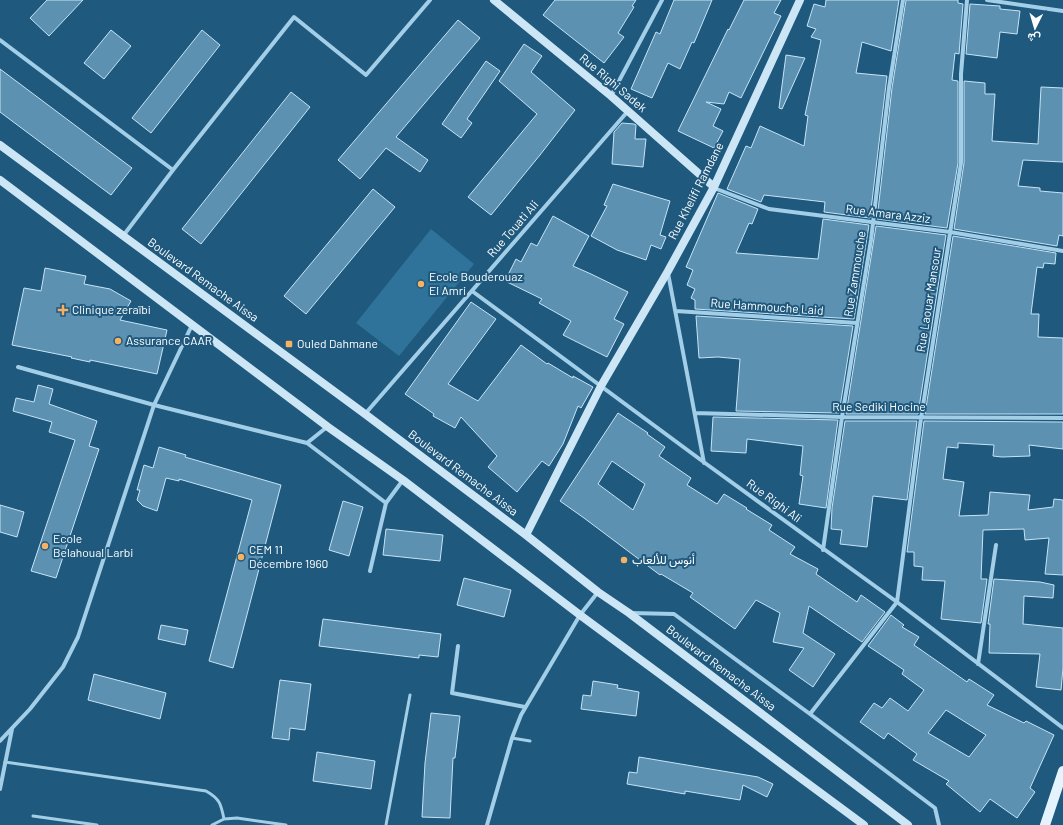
<svg xmlns="http://www.w3.org/2000/svg" width="1063" height="825" font-family="Barlow,Vazirmatn,sans-serif">
<style>
.green{fill:#2f729a}
.building{fill:#5c91b1;stroke:#c6e4f6;fill-rule:evenodd}
.lines{fill:none;stroke-linecap:round;stroke-linejoin:round}
.lane{stroke:#a2cee7;stroke-width:3}
.street{stroke:#a2cee7;stroke-width:4}
.secondary{stroke:#cde6f6;stroke-width:8}
.primary{stroke:#e4f3fd;stroke-width:10}
.poi-dot{fill:#f6b162;stroke:#1f597e;stroke-width:1.5}
.labels{text-anchor:middle;stroke-width:4;stroke-linejoin:round;paint-order:stroke}
.street-label{font-size:12px;fill:#fff;stroke:#1f597e}
.poi-label{font-size:12px;fill:#fff;stroke:#1f597e;text-anchor:start}
</style>
<rect width="100%" height="100%" fill="#1f597e"/>
<path class="green" d="M 431,229 L 474,264 L 399,356 L 356,323 Z"/>
<path class="building" d="M 47,0 L 83,0 L 49,36 L 30,18 Z
M 555,0 L 636,0 L 632,6 L 634,7 L 618,33 L 624,37 L 604,63 L 543,15 Z
M 674,0 L 712,0 L 694,43 L 692,42 L 680,69 L 668,63 L 652,98 L 631,89 L 656,32 L 660,34 Z
M 744,0 L 781,0 L 774,13 L 781,16 L 741,98 L 729,92 L 724,104 L 706,102 L 721,109 L 713,126 L 723,131 L 714,148 L 678,131 L 728,29 L 729,30 Z
M 826,0 L 899,0 L 891,51 L 862,42 L 856,73 L 887,76 L 870,218 L 824,212 L 825,202 L 764,195 L 761,202 L 727,189 L 746,146 L 751,148 L 760,126 L 804,146 L 808,116 L 805,115 L 821,40 L 811,37 L 816,29 L 807,26 L 814,4 L 825,7 Z
M 906,0 L 958,0 L 958,3 L 963,4 L 959,54 L 955,53 L 952,80 L 958,81 L 958,163 L 947,228 L 877,219 L 892,88 Z
M 970,4 L 1000,6 L 1000,9 L 1020,11 L 1017,34 L 1000,32 L 997,58 L 966,54 Z
M 458,20 L 480,38 L 396,137 L 428,160 L 420,172 L 386,148 L 360,179 L 338,160 Z
M 111,30 L 131,46 L 104,79 L 84,63 Z
M 202,30 L 220,45 L 151,133 L 132,118 Z
M 524,44 L 542,56 L 531,72 L 575,110 L 540,155 L 491,215 L 468,197 L 537,114 L 499,81 Z
M 786,55 L 805,58 L 782,109 L 779,108 Z
M 486,61 L 500,71 L 467,119 L 472,123 L 461,138 L 442,124 Z
M 0,69 L 132,168 L 111,195 L 0,112 Z
M 964,81 L 985,83 L 985,94 L 995,94 L 992,141 L 1038,144 L 1041,87 L 1063,88 L 1063,162 L 1023,160 L 1018,186 L 1040,188 L 1040,191 L 1063,193 L 1063,236 L 1059,235 L 1057,246 L 954,229 L 964,163 Z
M 291,92 L 310,107 L 201,244 L 182,229 Z
M 622,123 L 634,124 L 636,125 L 635,139 L 646,139 L 643,167 L 612,164 L 614,132 Z
M 613,184 L 670,201 L 660,235 L 666,237 L 661,249 L 651,245 L 646,260 L 617,250 L 591,236 L 607,206 L 604,205 Z
M 373,189 L 395,207 L 306,314 L 284,296 Z
M 718,193 L 758,209 L 752,224 L 749,223 L 736,253 L 818,259 L 823,219 L 869,225 L 854,319 L 695,309 L 695,300 L 691,298 L 695,289 L 687,285 L 693,270 L 686,267 Z
M 553,216 L 589,236 L 573,266 L 591,274 L 628,292 L 614,319 L 624,324 L 607,357 L 563,335 L 571,321 L 539,303 L 542,299 L 505,281 L 516,259 L 521,262 L 531,243 L 537,246 Z
M 876,226 L 946,235 L 918,414 L 846,414 Z
M 953,236 L 1056,253 L 1055,264 L 1044,263 L 1043,268 L 1037,267 L 1031,314 L 1039,314 L 1038,337 L 1063,338 L 1063,414 L 925,414 Z
M 45,268 L 86,276 L 84,284 L 110,289 L 131,301 L 120,320 L 167,330 L 157,374 L 90,360 L 90,362 L 71,358 L 72,357 L 12,345 L 24,288 L 41,291 Z
M 471,302 L 496,319 L 448,384 L 478,401 L 521,345 L 547,364 L 548,363 L 573,378 L 573,376 L 593,387 L 581,408 L 578,406 L 563,444 L 549,466 L 542,461 L 517,492 L 488,467 L 497,456 L 461,417 L 455,428 L 433,416 L 434,414 L 405,394 Z
M 696,316 L 853,326 L 839,413 L 736,411 L 740,359 L 718,357 L 699,358 Z
M 38,385 L 53,389 L 49,404 L 97,421 L 89,446 L 99,449 L 56,578 L 31,571 L 75,440 L 49,432 L 52,422 L 13,411 L 16,398 L 34,402 Z
M 618,413 L 648,433 L 647,434 L 665,447 L 659,456 L 691,478 L 687,485 L 717,504 L 724,494 L 747,508 L 746,509 L 772,525 L 769,530 L 795,547 L 790,554 L 818,569 L 816,574 L 857,602 L 861,595 L 885,612 L 862,642 L 809,606 L 803,633 L 835,654 L 813,687 L 789,670 L 804,648 L 773,642 L 780,613 L 756,600 L 735,629 L 690,597 L 693,593 L 661,574 L 660,575 L 584,518 L 560,501 ZM 612,461 L 645,484 L 633,510 L 598,484 Z
M 713,417 L 838,420 L 826,508 L 799,504 L 803,476 L 800,475 L 803,446 L 747,439 L 746,453 L 711,451 Z
M 845,421 L 917,421 L 907,500 L 873,496 L 867,547 L 840,544 L 842,530 L 831,529 L 832,508 Z
M 924,421 L 1063,422 L 1063,449 L 1029,445 L 1030,456 L 1002,457 L 993,456 L 994,445 L 958,443 L 958,448 L 947,447 L 943,479 L 964,482 L 959,516 L 988,515 L 990,492 L 1030,495 L 1028,510 L 1053,507 L 1054,499 L 1063,500 L 1063,575 L 1045,574 L 1049,538 L 1025,540 L 1024,529 L 983,530 L 981,579 L 987,579 L 981,623 L 941,619 L 945,581 L 922,580 L 923,567 L 914,566 L 914,552 L 907,552 Z
M 159,447 L 186,455 L 185,457 L 281,485 L 233,668 L 209,661 L 252,500 L 179,479 L 179,481 L 166,478 L 157,511 L 143,506 L 137,500 L 140,490 L 137,490 L 144,465 L 153,468 Z
M 343,501 L 363,507 L 349,556 L 329,550 Z
M 0,505 L 24,512 L 17,537 L 0,532 Z
M 386,529 L 443,535 L 440,561 L 383,555 Z
M 464,578 L 511,590 L 504,617 L 457,605 Z
M 994,579 L 1040,582 L 1054,585 L 1053,598 L 1024,596 L 1023,624 L 1063,628 L 1063,668 L 1061,690 L 1036,687 L 1040,654 L 989,653 L 990,624 L 988,624 Z
M 891,615 L 904,625 L 902,627 L 919,637 L 914,645 L 967,682 L 969,679 L 994,695 L 987,705 L 1024,723 L 1026,721 L 1054,735 L 1030,788 L 1035,792 L 1017,818 L 990,799 L 980,812 L 946,784 L 949,781 L 913,760 L 917,754 L 888,733 L 884,739 L 860,722 L 874,703 L 882,708 L 890,698 L 908,711 L 924,690 L 902,674 L 904,670 L 868,646 ZM 946,710 L 986,735 L 969,757 L 928,733 Z
M 323,619 L 441,634 L 438,657 L 419,655 L 419,658 L 319,646 Z
M 161,625 L 188,630 L 185,645 L 158,639 Z
M 94,674 L 166,693 L 160,719 L 88,700 Z
M 280,680 L 311,684 L 305,730 L 290,728 L 289,740 L 272,738 Z
M 593,681 L 618,685 L 617,688 L 639,692 L 636,716 L 581,709 L 583,695 L 591,696 Z
M 431,713 L 460,716 L 455,758 L 453,758 L 450,818 L 422,817 L 425,763 Z
M 317,752 L 375,761 L 371,789 L 313,781 Z
M 639,757 L 758,777 L 773,784 L 767,797 L 743,785 L 740,800 L 685,791 L 685,794 L 627,784 L 629,772 L 637,773 Z"/>
<g class="lines">
<path class="lane" d="M 512,738 L 530,741
M 5,762 L 206,791 C 220,799 221,804 224,819
M 33,816 L 97,825
M 212,825 L 224,819 L 237,818 L 286,825
M 386,825 L 410,695"/>
<path class="street" d="M 987,0 L 1063,11
M 0,40 L 173,170 L 123,236
M 611,96 L 662,0
M 173,170 L 294,17 L 366,75 L 430,0
M 714,188 L 769,209 L 950,232 L 1063,251
M 668,273 L 704,463
M 472,291 L 705,463 L 897,602 L 1063,728
M 676,311 L 857,323
M 18,367 L 154,405 L 307,443 L 386,503
M 695,413 L 842,417 L 1063,418
M 365,414 L 628,111
M 307,443 L 327,427
M 823,550 L 842,417 L 871,240 L 889,88 L 903,0
M 370,571 L 386,503 L 403,480
M 631,613 L 674,614 L 810,714 L 935,808 L 939,825
M 458,646 L 452,693 L 525,707
M 978,664 L 996,545
M 810,714 L 897,602 L 920,425 L 961,163 L 961,74 L 967,0
M 0,741 L 30,709 L 63,667 L 78,637 L 154,405 L 192,325
M 0,789 L 12,729
M 487,825 L 512,738 L 521,715 L 580,615 L 598,592"/>
<path class="secondary" d="M 494,0 L 611,96 L 714,187
M 0,145 L 365,414 L 526,535 L 598,592 L 629,613 L 908,825
M 0,180 L 328,427 L 403,480 L 580,615 L 864,825
M 526,535 L 601,386 L 668,271 L 714,187 L 800,0"/>
<path class="primary" d="M 1045,825 L 1063,771"/>
</g>
<g class="poi-dot">
<circle cx="421" cy="284" r="4"/>
<path d="M61 304h4v4h4v4h-4v4h-4v-4h-4v-4h4z"/>
<circle cx="118" cy="341" r="4"/>
<rect x="285" y="340" width="8" height="8" rx="2"/>
<circle cx="45" cy="546" r="4"/>
<circle cx="241" cy="557" r="4"/>
<circle cx="624" cy="560" r="4"/>
</g>
<g class="labels">
<g class="street-label">
<text transform="translate(613 83) rotate(40)" y="4">Rue Righi Sadek</text>
<text transform="translate(696 191) rotate(-63)" y="4">Rue Khelifi Ramdane</text>
<text transform="translate(888 214) rotate(7)" y="4">Rue Amara Azziz</text>
<text transform="translate(513 229) rotate(-49)" y="4">Rue Touati Ali</text>
<text transform="translate(855 274) rotate(-81)" y="4">Rue Zammouche</text>
<text transform="translate(203 280) rotate(36)" y="4">Boulevard Remache Aissa</text>
<text transform="translate(929 300) rotate(-81)" y="4">Rue Laouar Mansour</text>
<text transform="translate(767 307) rotate(4)" y="4">Rue Hammouche Laid</text>
<text x="879" y="411">Rue Sediki Hocine</text>
<text transform="translate(463 473) rotate(37)" y="4">Boulevard Remache Aissa</text>
<text transform="translate(774 501) rotate(36)" y="4">Rue Righi Ali</text>
<text transform="translate(721 668) rotate(37)" y="4">Boulevard Remache Aissa</text>
</g>
<g class="poi-label">
<text x="429" y="281">Ecole Bouderouaz<tspan x="429" dy="14">El Amri</tspan></text>
<text x="72" y="314">Clinique zeraïbi</text>
<text x="126" y="345">Assurance CAAR</text>
<text x="297" y="348">Ouled Dahmane</text>
<text x="53" y="543">Ecole<tspan x="53" dy="14">Belahoual Larbi</tspan></text>
<text x="249" y="554">CEM 11<tspan x="249" dy="14">Décembre 1960</tspan></text>
<text x="632" y="564">أنوس للألعاب</text>
</g>
</g>
<g transform="translate(1035 28) rotate(185)" stroke="#1f597e" stroke-width="3" paint-order="stroke">
<path d="M0-3L7 15L0 10L-7 15Z" fill="#ffffff"/>
<text y="-6" font-size="11" font-weight="bold" text-anchor="middle" fill="#ffffff">ش</text>
</g>
</svg>
